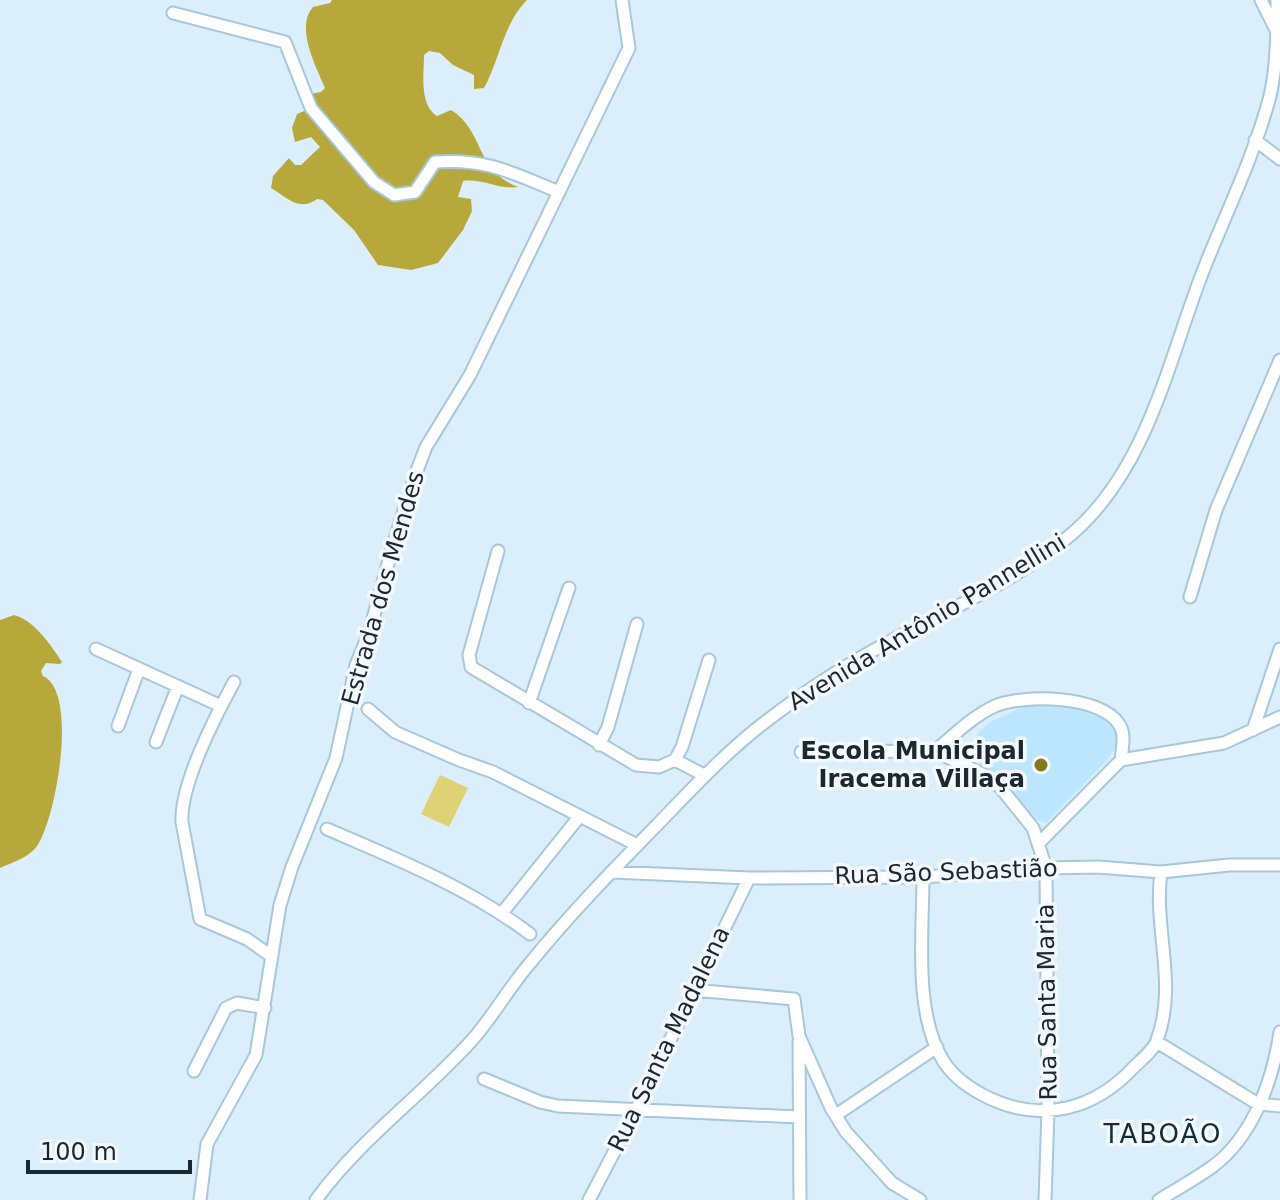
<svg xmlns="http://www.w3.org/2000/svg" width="1280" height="1200" font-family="'DejaVu Sans',sans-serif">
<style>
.built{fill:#bce5fe}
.green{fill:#dfd275}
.forest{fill:#b7a83c}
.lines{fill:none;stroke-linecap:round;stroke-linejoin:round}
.minor-casing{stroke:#a7c7db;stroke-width:15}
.minor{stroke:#fff;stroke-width:11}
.poi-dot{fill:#85791e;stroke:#f3f9fd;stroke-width:3}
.labels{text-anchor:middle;stroke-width:7;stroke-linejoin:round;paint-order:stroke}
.street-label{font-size:24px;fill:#1c2830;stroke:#f3f9fd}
.poi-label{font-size:24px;font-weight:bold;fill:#1c2830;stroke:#f3f9fd;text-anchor:end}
.neighbourhood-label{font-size:26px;letter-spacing:2px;fill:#112d3d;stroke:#f3f9fd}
</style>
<rect width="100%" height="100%" fill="#dbeefb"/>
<path class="built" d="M 1047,704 L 1089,710 L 1108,719 L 1116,730 L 1117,745 L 1108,759 L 1046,823 L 1034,819 L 1008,786 L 971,758 L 978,733 L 990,722 L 1027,705 Z"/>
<path class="green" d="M 440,775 L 468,788 L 449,827 L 421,814 Z"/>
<path class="forest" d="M 332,0 L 527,0 C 503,24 500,59 484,88 L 474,89 L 474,75 L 453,65 L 440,53 L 429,51 L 424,55 C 424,73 419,105 437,116 L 451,110 C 485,131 474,170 518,187 C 499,190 482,178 463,181 L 458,197 L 471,199 L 472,211 L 463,230 L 438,263 L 411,270 L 378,265 L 354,230 L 323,200 L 317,199 C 299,212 288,198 271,188 L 273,176 L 289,158 L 295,165 L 301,165 L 320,147 L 311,137 L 295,142 L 292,128 L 297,114 L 309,109 L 310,94 L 321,92 L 325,88 C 316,66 295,28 313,7 L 330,3 Z
M 14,615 C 34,620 51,645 62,662 L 60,664 L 46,663 L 41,671 L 43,676 C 79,692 56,819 37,846 C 28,858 13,862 0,868 L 0,620 Z"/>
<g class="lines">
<defs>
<path id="minor" d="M 1261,0 L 1275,28
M 173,13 L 285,42 L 311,108 L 374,182 L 394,195 L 415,192 L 435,162 C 487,158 512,173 559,192
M 1255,140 L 1280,159
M 498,551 L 469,655 L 471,667 L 636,765 L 659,767 L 675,760
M 1190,597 L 1216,510 L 1280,360
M 96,649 L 221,706
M 234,682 C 215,717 180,784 182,822 L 200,919 L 247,939 L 271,956
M 529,703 L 569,588
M 368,709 L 395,732 L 459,760 L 493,772 L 637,845
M 118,726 L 139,669
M 1253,730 L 1280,649
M 156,742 L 178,686
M 599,745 L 608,727 L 637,624
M 935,751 C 954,735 973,716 995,706 C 1023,694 1100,695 1119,724 C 1126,734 1122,748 1121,760
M 801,752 L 935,751 L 986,776 L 1000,787 L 1033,828 L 1046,868 L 1048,1111 L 1045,1200
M 704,775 L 675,760 L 682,747 L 709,660
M 327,829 C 397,859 469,888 530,934
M 1038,844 L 1121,760 L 1224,743 L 1280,717
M 611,872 L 749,878 L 923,877 L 1046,868 L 1098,867 L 1161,872 L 1229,865 L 1280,865
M 923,877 C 923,933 913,1014 944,1062 C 955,1079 974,1091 991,1099 C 1044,1123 1095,1109 1134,1067 C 1141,1060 1154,1050 1157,1040 C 1178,984 1153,928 1161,872
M 502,913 L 579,817
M 693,990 L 794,999 L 799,1036 L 831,1108 L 846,1132 L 892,1183 L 920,1200
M 799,1041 L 800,1200
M 1157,1042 L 1258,1104 L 1280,1106
M 194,1071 L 226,1008 L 237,1003 L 265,1008
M 484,1079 L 540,1102 L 558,1106 L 798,1117
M 836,1115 L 937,1047
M 200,1200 L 207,1144 L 256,1055 L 280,905 L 292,867 L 336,758 L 356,665 L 369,633 L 394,542 L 416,473 L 426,447 L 470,375 L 629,48 L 622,0
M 316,1200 C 360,1139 423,1095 473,1039 C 494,1015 510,986 531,962 C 570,914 613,870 656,826 C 690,791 722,756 760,726 C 791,702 825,678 860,658 C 930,617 1012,586 1074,532 C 1151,464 1170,352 1207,261 C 1229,207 1255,153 1270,96 C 1277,66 1277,31 1277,0
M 589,1200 L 637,1108 L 749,878
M 1159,1200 C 1177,1189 1195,1179 1212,1167 C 1253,1137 1273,1080 1280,1032"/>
</defs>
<use href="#minor" class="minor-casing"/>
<use href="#minor" class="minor"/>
</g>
<circle class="poi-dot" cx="1041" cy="765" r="8"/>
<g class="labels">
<g class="street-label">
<text transform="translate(383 588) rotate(-74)" y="8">Estrada dos Mendes</text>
<text transform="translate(927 622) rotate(-31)" y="8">Avenida Antônio Pannellini</text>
<text transform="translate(946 872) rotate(-2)" y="8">Rua São Sebastião</text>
<text transform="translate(1047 1002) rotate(-91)" y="8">Rua Santa Maria</text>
<text transform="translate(669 1039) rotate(-64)" y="8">Rua Santa Madalena</text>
</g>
<g class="poi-label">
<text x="1025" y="759">Escola Municipal<tspan x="1025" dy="28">Iracema Villaça</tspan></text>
</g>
<g class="neighbourhood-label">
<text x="1163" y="1143">TABOÃO</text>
</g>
</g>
<path d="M28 1160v12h162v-12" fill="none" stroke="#1c2830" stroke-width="4"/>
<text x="40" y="1160" font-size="24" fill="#1c2830" stroke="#f3f9fd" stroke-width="6" paint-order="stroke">100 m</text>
</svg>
